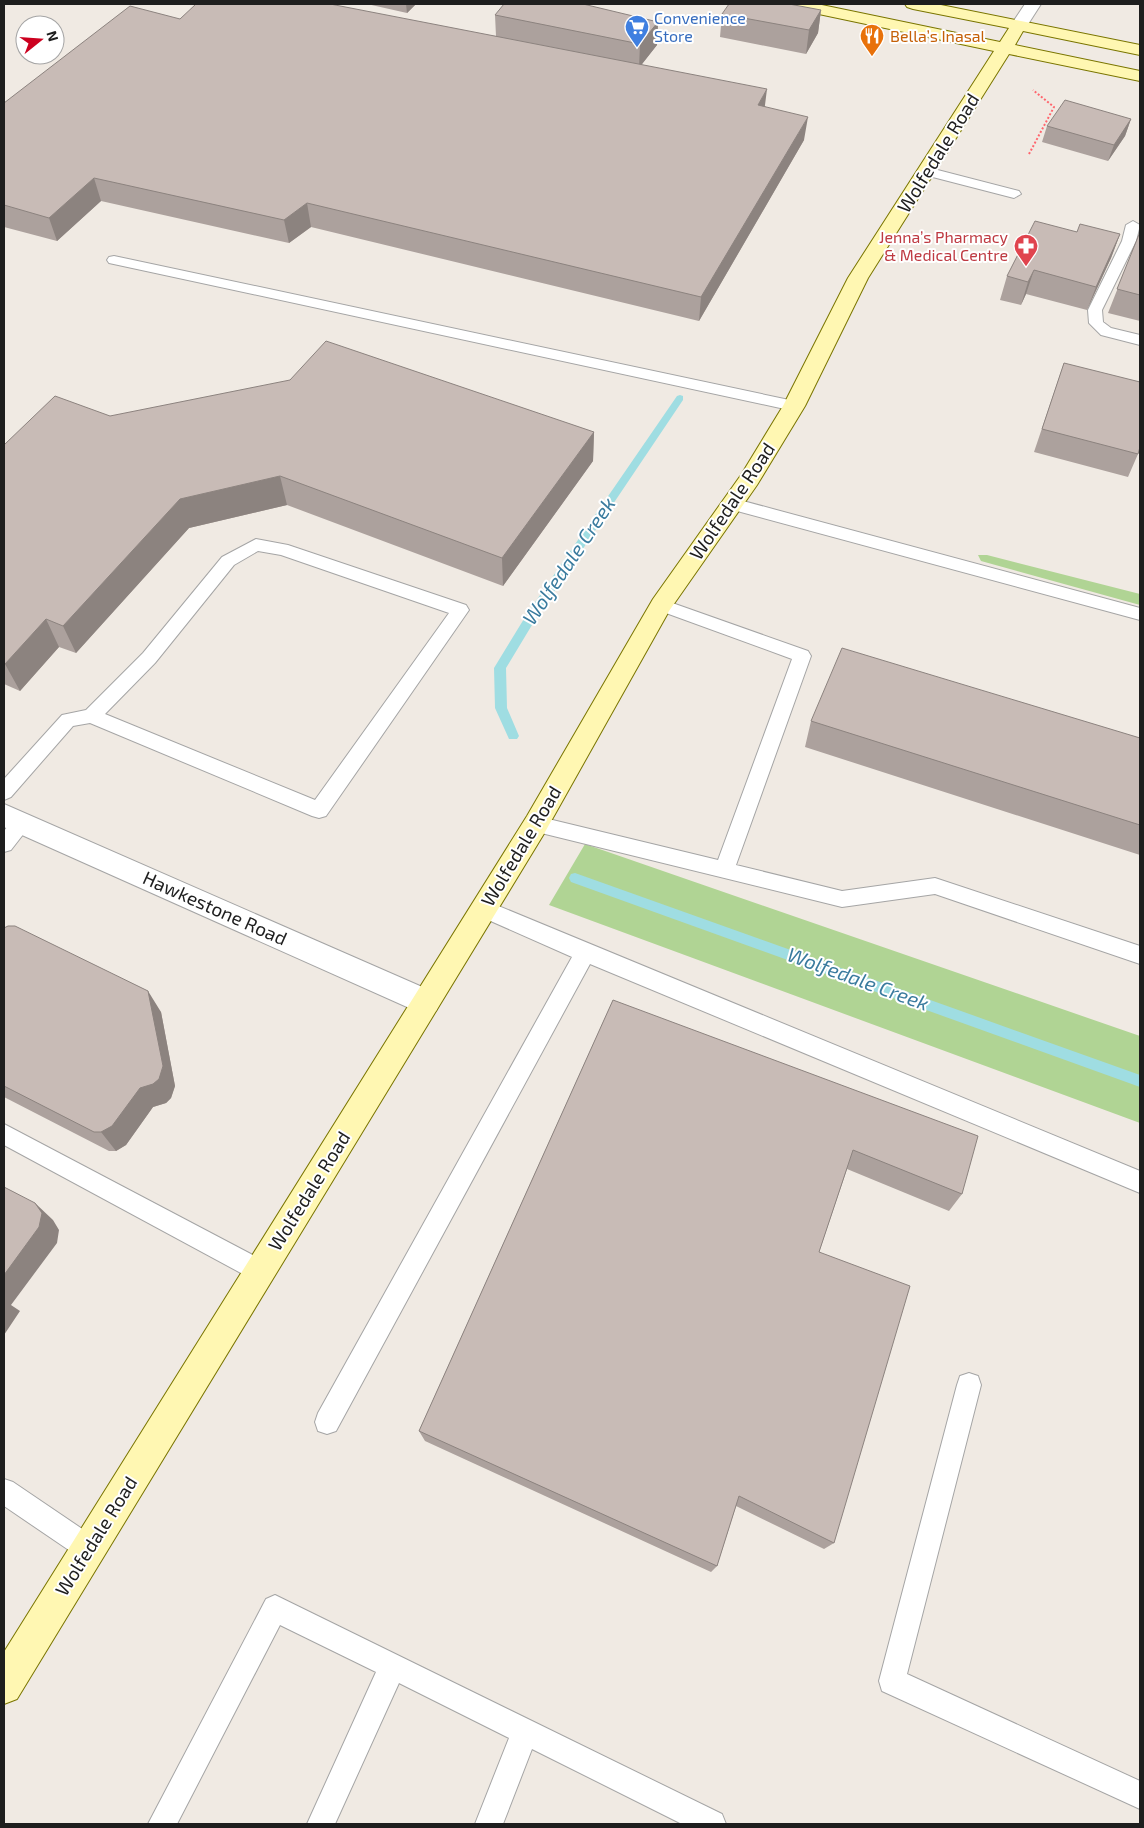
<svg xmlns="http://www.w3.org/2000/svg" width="1144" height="1828" font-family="'Exo 2',sans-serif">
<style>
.forest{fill:#b0d494}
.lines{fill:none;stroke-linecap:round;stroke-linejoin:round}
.stream{fill:#9fdde2;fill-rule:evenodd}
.lane-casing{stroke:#a5a5a5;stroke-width:2}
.street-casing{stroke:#a5a5a5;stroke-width:2}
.secondary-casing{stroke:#7a7500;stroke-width:2}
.path{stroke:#ff656d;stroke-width:2;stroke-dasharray:2 2;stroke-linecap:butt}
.lane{fill:#fff;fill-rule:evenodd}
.street{fill:#fff;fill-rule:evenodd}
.secondary{fill:#fff7b2;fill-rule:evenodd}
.wall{fill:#aca19d}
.shaded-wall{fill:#8c837f}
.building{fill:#c8bbb6;stroke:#8c837f}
.labels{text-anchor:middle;stroke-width:4;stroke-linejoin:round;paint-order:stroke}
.far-shop-label{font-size:16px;fill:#366cbe;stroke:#fff;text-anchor:start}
.far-food-label{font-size:16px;fill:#c56008;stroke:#fff;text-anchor:start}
.far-health-label{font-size:16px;fill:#be3a42;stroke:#fff;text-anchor:end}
.street-label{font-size:19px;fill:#1e1e1e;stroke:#fff}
.water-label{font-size:20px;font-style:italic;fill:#3a7b9e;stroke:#fff}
</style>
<rect width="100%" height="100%" fill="#f0eae3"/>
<path class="forest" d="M 978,555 L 987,555 L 1140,594 L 1140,605 L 981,561 Z
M 585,844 L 1140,1036 L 1140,1123 L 549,905 Z"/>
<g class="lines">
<path class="stream" d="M 680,395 L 683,396 L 683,400 L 535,620 L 506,668 L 507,708 L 519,736 L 517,739 L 509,739 L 495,708 L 494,668 L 527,614 L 677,396 Z
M 575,873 L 1140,1075 L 1140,1087 L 571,882 L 569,878 L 571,874 Z"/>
<defs>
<path id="lane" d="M 926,167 L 1019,191 L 1021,194 L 1014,198 L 921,174 L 919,171 L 921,168 Z
M 1133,221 L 1140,225 L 1136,241 L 1102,310 L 1103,322 L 1111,328 L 1140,335 L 1140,345 L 1101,335 L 1089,323 L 1088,310 L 1122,241 L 1126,225 Z
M 114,256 L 794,401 L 799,402 L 802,406 L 799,410 L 794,411 L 109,263 L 107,260 L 109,257 Z
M 732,498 L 1140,608 L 1140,620 L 726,508 L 724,504 L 726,500 Z
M 256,539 L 288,545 L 466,605 L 469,610 L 326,816 L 319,818 L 312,816 L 90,723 L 73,726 L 11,797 L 4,800 L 4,779 L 62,715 L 86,710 L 143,653 L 222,557 ZM 258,551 L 281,555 L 449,613 L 315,800 L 105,714 L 155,663 L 234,565 Z
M 661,599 L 808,651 L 811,656 L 736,865 L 842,891 L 935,878 L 1140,946 L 1140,964 L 935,894 L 842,907 L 529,830 L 526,824 L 529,818 L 536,816 L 718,860 L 792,659 L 655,609 L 652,605 L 655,601 Z
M 22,815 L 29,817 L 32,823 L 11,850 L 4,852 L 4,831 L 15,817 Z
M 484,900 L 1140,1171 L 1140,1193 L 590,964 L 336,1431 L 327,1434 L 318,1431 L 315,1422 L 318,1413 L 572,957 L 477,915 L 474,909 L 477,903 Z
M 4,1124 L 268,1263 L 272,1271 L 268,1279 L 260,1283 L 252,1279 L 4,1145 Z
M 969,1373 L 978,1376 L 981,1385 L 907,1674 L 1140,1781 L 1140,1809 L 882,1691 L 879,1681 L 957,1385 L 960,1376 Z
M 4,1479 L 13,1482 L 97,1539 L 101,1548 L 97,1557 L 88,1561 L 79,1557 L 4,1506 Z
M 275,1595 L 722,1814 L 726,1824 L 682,1824 L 532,1749 L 503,1824 L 475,1824 L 509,1738 L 399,1683 L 335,1824 L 307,1824 L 376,1672 L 280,1625 L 177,1824 L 148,1824 L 266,1599 Z"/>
<path id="street" d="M 1025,4 L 1041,4 L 1025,29 L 1013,29 L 1011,25 Z
M 4,804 L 436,993 L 440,1002 L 436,1011 L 426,1015 L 416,1011 L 4,827 Z"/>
<path id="secondary" d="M 787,4 L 817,4 L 1000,42 L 1009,28 L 913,9 L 907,7 L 905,4 L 936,4 L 1140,45 L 1140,55 L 1023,31 L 1015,45 L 1140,71 L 1140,81 L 1009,54 L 868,278 L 805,406 L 757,485 L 669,611 L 545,832 L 17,1699 L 4,1704 L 4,1652 L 527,816 L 653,599 L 741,475 L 783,406 L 848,278 L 994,51 L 795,9 L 789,7 Z"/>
</defs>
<use href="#lane" class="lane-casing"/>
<use href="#street" class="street-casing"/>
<use href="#secondary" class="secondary-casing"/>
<path class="path" d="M 1029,154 L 1054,107 L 1033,90"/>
<use href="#lane" class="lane"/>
<use href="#street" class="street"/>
<use href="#secondary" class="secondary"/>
</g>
<path class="wall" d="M 367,4 L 416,4 L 407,13 Z
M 821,10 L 818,33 L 806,54 L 720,37 L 722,14 Z
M 495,15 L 658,22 L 657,45 L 641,65 L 765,106 L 804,140 L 699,321 L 311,227 L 289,243 L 101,201 L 57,241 L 4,227 L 4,103 L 180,19 L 496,36 Z
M 1131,119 L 1125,136 L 1108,161 L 1042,142 L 1047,126 Z
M 1140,232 L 1140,321 L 1108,313 Z
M 1120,234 L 1111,258 L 1087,310 L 1026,294 L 1021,305 L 1000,300 L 1007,276 Z
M 1064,363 L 1138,454 L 1128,477 L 1034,452 Z
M 110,416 L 594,432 L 593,461 L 503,586 L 287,505 L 189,528 L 76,653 L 59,647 L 20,691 L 4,684 L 4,445 Z
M 811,721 L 1140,738 L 1140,855 L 805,747 Z
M 4,928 L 161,1012 L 175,1086 L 171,1098 L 166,1103 L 153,1107 L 126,1145 L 116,1151 L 109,1151 L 4,1097 Z
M 613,1000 L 962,1194 L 949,1211 L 847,1169 L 819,1252 L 834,1543 L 824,1549 L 736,1506 L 717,1566 L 711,1572 L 425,1441 L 419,1431 Z"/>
<path class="shaded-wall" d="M 406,4 L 416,4 L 407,13 Z
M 821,10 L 818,33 L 806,54 L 809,30 Z
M 658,22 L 657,45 L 639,68 L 640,44 Z
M 767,89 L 764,113 L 758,105 Z
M 808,117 L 804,140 L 699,321 L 701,297 Z
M 1131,119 L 1125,136 L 1108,161 L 1114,145 Z
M 94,178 L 101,201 L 57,241 L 49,218 Z
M 307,203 L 311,227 L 289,243 L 284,220 Z
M 1120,234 L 1111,258 L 1087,310 L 1096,287 Z
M 1034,270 L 1026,294 L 1021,305 L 1028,282 Z
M 594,432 L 593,461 L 503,586 L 502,558 Z
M 280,476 L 287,505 L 189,528 L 76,653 L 63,626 L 180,499 Z
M 46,619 L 59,647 L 20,691 L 5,664 Z
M 148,991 L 161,1012 L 175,1086 L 171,1098 L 166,1103 L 153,1107 L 126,1145 L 116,1151 L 101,1132 Z
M 35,1203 L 53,1220 L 59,1230 L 57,1243 L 11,1305 L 20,1311 L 4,1335 L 4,1275 Z"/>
<path class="building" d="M 196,4 L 330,4 L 767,89 L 758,105 L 808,117 L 701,297 L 307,203 L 284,220 L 94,178 L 49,218 L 4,205 L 4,103 L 130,6 L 180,19 Z
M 504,4 L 583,4 L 658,22 L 640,44 L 495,15 Z
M 729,4 L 789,4 L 821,10 L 809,30 L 722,14 Z
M 1065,100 L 1131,119 L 1114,145 L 1047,126 Z
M 1035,221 L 1077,232 L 1080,224 L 1120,234 L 1096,287 L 1034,270 L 1028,282 L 1007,276 Z
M 1140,232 L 1140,295 L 1117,289 Z
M 326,341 L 594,432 L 502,558 L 280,476 L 180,499 L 63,626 L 46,619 L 5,664 L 4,663 L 4,445 L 55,396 L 110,416 L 290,380 Z
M 1064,363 L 1140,382 L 1140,447 L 1138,454 L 1042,429 Z
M 842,648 L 1140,738 L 1140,825 L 811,721 Z
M 8,926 L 15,926 L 148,991 L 163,1066 L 159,1079 L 153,1084 L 140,1088 L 112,1126 L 101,1132 L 94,1132 L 4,1086 L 4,928 Z
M 613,1000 L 978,1136 L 962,1194 L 853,1150 L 819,1252 L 910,1286 L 834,1543 L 739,1496 L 717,1566 L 419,1431 Z
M 4,1187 L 35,1203 L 42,1213 L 39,1227 L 4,1275 Z"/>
<defs>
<symbol id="supermarket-pin" viewBox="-11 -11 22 30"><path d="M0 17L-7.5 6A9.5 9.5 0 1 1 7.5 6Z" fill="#3f7fe0" stroke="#fff"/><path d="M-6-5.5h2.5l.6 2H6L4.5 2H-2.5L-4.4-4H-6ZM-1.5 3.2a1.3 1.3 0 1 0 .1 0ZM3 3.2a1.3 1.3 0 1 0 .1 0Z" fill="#fff"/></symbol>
<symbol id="restaurant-pin" viewBox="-11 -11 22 30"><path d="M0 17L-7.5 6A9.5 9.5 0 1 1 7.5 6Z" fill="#e8710a" stroke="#fff"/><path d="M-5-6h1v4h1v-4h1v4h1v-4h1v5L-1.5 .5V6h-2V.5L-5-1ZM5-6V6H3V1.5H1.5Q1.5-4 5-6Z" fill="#fff"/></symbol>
<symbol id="pharmacy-pin" viewBox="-11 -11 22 30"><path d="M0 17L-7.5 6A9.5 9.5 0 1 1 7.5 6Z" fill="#e0444e" stroke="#fff"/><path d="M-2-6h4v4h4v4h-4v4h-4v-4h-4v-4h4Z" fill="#fff"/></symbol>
</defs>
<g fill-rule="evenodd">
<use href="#supermarket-pin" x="623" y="13" width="28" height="38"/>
<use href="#restaurant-pin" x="858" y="22" width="28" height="38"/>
<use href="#pharmacy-pin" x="1012" y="232" width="28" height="38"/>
</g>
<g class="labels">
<g class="far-shop-label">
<text x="654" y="24">Convenience<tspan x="654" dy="18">Store</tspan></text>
</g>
<g class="far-food-label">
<text x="890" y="42">Bella’s Inasal</text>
</g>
<g class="far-health-label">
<text x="1008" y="243">Jenna’s Pharmacy<tspan x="1008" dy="18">&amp; Medical Centre</tspan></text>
</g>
<g class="street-label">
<text transform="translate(938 153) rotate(-58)" y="7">Wolfedale Road</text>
<text transform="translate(732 501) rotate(-56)" y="7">Wolfedale Road</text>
<text transform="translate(521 846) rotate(-59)" y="7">Wolfedale Road</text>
<text transform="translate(215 908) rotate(24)" y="7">Hawkestone Road</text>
<text transform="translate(309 1191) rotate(-58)" y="7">Wolfedale Road</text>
<text transform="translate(96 1536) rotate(-58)" y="7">Wolfedale Road</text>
</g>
<g class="water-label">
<text transform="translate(569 561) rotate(-56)" y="7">Wolfedale Creek</text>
<text transform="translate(858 979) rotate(20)" y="7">Wolfedale Creek</text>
</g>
</g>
<rect width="1144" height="1828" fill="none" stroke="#1e1e1e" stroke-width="10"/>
<g transform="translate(40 40) rotate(73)"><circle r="24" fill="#ffffff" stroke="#a5a5a5"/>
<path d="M0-4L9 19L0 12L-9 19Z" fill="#cc001f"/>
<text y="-8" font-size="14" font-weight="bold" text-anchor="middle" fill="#1e1e1e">N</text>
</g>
</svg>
